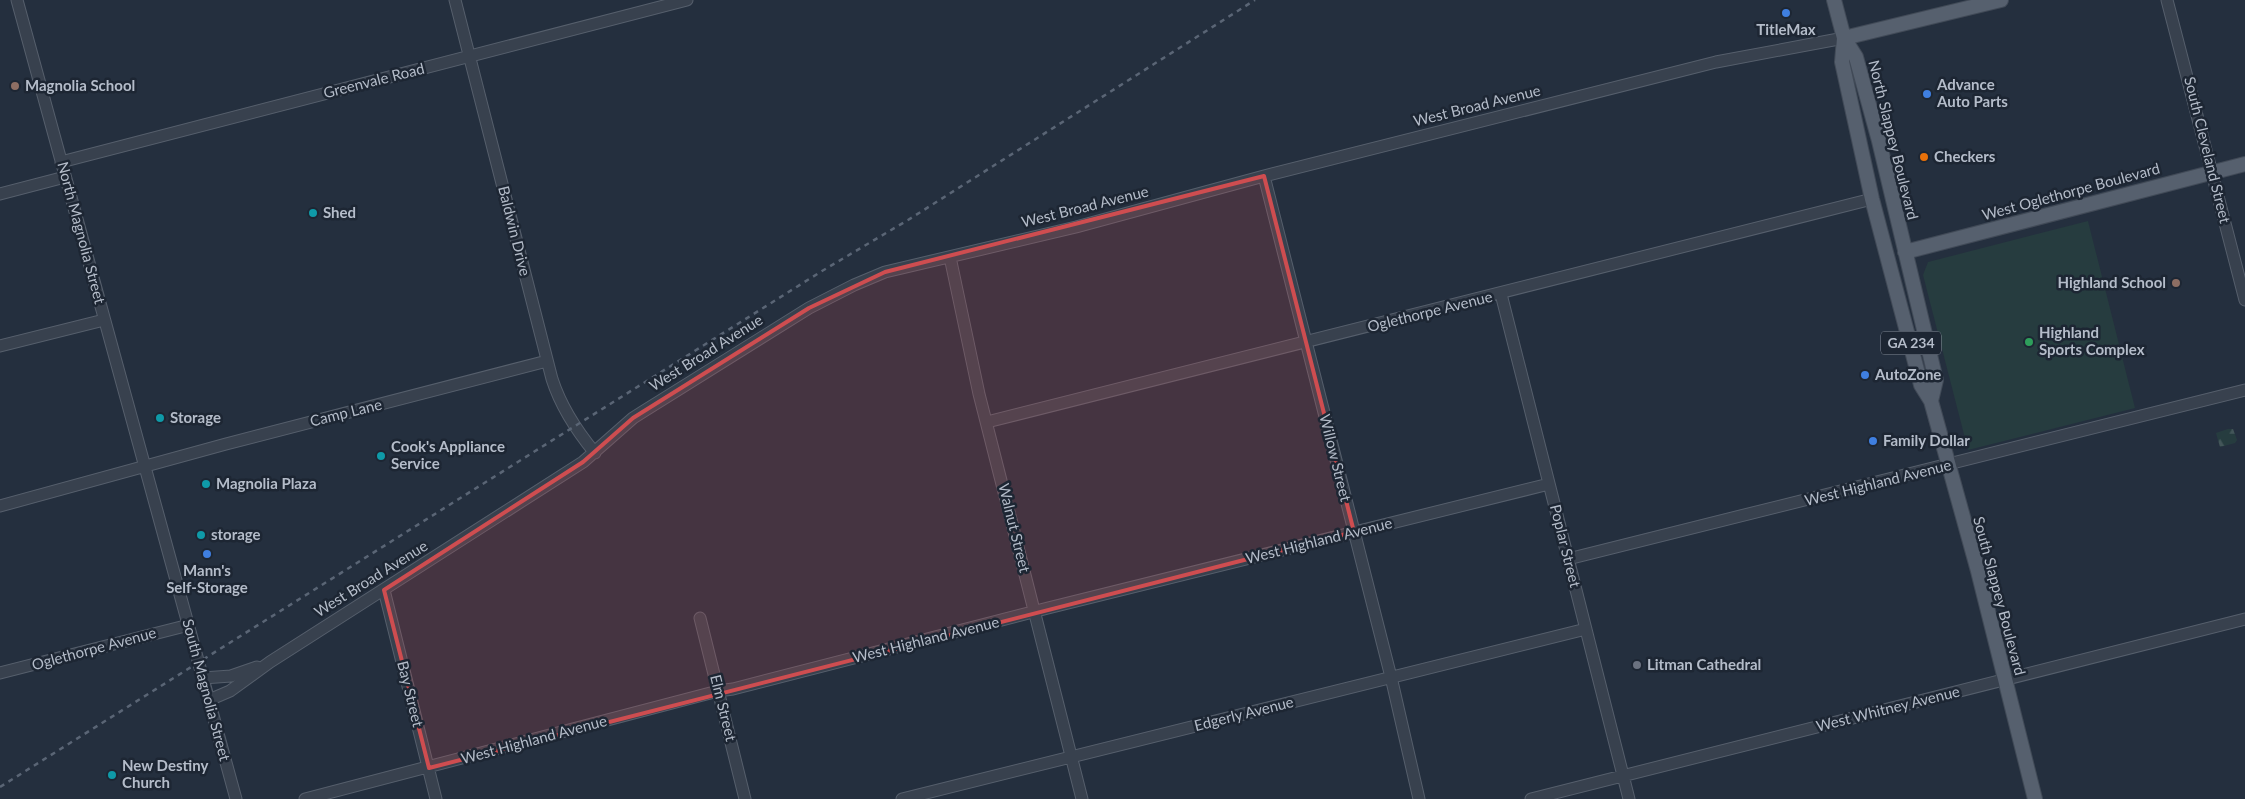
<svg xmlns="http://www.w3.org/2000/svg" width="2245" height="799" font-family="Lato,sans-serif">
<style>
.forest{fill:url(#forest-firs)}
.park{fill:#263c3f}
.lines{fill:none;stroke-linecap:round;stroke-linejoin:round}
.minor-casing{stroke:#565f6c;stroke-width:13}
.major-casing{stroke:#414a57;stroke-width:16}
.minor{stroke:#38414e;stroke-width:11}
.major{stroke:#56606e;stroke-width:14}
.rail{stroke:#5a6575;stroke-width:2.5;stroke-dasharray:5 5;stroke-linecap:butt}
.marked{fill:#ce4d50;fill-opacity:0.2;stroke:#ce4d50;stroke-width:4;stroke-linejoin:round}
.shop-dot{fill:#3f7fe0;stroke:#1d2633;stroke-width:2}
.education-dot{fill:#8d6e63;stroke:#1d2633;stroke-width:2}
.food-dot{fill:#e8710a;stroke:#1d2633;stroke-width:2}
.culture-dot{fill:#0f9aa8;stroke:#1d2633;stroke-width:2}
.leisure-dot{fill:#2e9e5b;stroke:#1d2633;stroke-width:2}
.worship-dot{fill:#6b7280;stroke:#1d2633;stroke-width:2}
.labels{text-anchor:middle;stroke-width:5;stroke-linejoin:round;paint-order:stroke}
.shield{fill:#1d2633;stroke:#878f9c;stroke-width:1}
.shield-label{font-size:14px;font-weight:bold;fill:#b4bcc9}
.poi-label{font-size:15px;font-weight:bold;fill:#b4bcc9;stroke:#1d2633;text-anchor:start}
.street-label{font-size:15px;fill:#b4bcc9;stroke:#1d2633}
</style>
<defs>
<pattern id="forest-firs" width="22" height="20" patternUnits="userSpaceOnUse" patternTransform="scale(1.25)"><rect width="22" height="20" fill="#263c3f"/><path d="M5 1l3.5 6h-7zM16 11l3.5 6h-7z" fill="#435659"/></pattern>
</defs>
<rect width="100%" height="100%" fill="#242f3e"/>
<path class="forest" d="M 2228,429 L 2233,429 L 2237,440 L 2235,443 L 2220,447 L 2216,433 Z"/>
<path class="park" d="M 2088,221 L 2135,408 L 1968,450 L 1923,275 L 1928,262 Z"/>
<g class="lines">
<defs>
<path id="minor" d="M 17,0 L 236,799
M 455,0 L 552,379 C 561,407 576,430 595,453
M 2167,0 L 2245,300
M 61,162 L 687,0
M 1264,176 L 1391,677 L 1419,799
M 0,194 L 65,177
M 950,257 L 979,394 L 1082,799
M 1501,294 L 1629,799
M 0,346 L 104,320
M 987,422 L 1872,199
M 0,506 L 226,444 L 547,361
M 1568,559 L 2245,390
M 384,590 L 436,799
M 700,618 L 745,799
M 0,673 L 189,625
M 203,678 L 231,676 L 257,667
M 209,700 L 230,691 L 270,662 L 583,462 L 633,418 L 644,411 L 809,308 L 854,285 L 885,272 L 1076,227 L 1264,176 L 1716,62 L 1844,38
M 305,799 L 718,691 L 733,689 L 1048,608 L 1549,484
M 902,799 L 1586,629
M 1531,799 L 2245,619"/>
<path id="major" d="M 1834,0 L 1844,38 L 1842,62 L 1872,199 L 1921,385 L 1931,401 L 1978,571 L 2035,799
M 1844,38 L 1856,57 L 1879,141 L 1936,380 L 1931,401
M 1844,38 L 2001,0
M 1905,252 L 2245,164"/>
</defs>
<use href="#minor" class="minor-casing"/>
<use href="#major" class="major-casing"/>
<use href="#minor" class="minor"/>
<use href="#major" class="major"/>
<path class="rail" d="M 0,787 L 822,271 L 908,220 L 1255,0"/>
</g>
<path class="marked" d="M 1264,176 L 1354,532 L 429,768 L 384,590 L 583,462 L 633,418 L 809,308 L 885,272 Z"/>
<g class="shop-dot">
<circle cx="1786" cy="13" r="5"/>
<circle cx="1927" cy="94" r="5"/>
<circle cx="1865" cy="375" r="5"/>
<circle cx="1873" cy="441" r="5"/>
<circle cx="207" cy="554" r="5"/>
</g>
<g class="education-dot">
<circle cx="15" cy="86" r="5"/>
<circle cx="2176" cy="283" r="5"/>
</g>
<circle class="food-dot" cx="1924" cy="157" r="5"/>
<g class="culture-dot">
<circle cx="313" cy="213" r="5"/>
<circle cx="160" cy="418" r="5"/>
<circle cx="381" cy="456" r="5"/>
<circle cx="206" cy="484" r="5"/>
<circle cx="201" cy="535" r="5"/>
<circle cx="112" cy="775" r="5"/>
</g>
<circle class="leisure-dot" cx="2029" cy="342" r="5"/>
<circle class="worship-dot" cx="1637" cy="665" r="5"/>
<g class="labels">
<rect class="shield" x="1881" y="331.5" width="60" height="23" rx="4"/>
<g class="shield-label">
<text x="1911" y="348">GA 234</text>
</g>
<g class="poi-label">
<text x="1786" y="35" text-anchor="middle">TitleMax</text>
<text x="1937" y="90">Advance<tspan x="1937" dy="17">Auto Parts</tspan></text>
<text x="25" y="91">Magnolia School</text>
<text x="1934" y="162">Checkers</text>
<text x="323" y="218">Shed</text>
<text x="2166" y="288" text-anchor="end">Highland School</text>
<text x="2039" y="338">Highland<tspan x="2039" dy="17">Sports Complex</tspan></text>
<text x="1875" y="380">AutoZone</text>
<text x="170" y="423">Storage</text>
<text x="1883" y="446">Family Dollar</text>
<text x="391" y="452">Cook's Appliance<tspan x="391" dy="17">Service</tspan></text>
<text x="216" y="489">Magnolia Plaza</text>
<text x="211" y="540">storage</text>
<text x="207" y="576" text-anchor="middle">Mann's<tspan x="207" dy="17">Self-Storage</tspan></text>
<text x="1647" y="670">Litman Cathedral</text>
<text x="122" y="771">New Destiny<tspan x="122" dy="17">Church</tspan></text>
</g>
<g class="street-label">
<text transform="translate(374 81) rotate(-14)" y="5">Greenvale Road</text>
<text transform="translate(1477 106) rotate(-14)" y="5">West Broad Avenue</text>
<text transform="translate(1893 140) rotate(76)" y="5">North Slappey Boulevard</text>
<text transform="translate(2207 150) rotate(76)" y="5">South Cleveland Street</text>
<text transform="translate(2071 192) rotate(-15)" y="5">West Oglethorpe Boulevard</text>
<text transform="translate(1085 207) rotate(-14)" y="5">West Broad Avenue</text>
<text transform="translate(514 231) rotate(76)" y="5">Baldwin Drive</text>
<text transform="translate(81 233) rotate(75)" y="5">North Magnolia Street</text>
<text transform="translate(1430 312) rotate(-14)" y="5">Oglethorpe Avenue</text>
<text transform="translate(706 353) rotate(-32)" y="5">West Broad Avenue</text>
<text transform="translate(346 413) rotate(-14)" y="5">Camp Lane</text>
<text transform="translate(1335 458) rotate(76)" y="5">Willow Street</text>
<text transform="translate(1878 483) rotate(-14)" y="5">West Highland Avenue</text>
<text transform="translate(1014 528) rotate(76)" y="5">Walnut Street</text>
<text transform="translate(1319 541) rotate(-14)" y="5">West Highland Avenue</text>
<text transform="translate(1565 546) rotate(76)" y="5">Poplar Street</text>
<text transform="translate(371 579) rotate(-32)" y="5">West Broad Avenue</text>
<text transform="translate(1999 596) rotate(75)" y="5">South Slappey Boulevard</text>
<text transform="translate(926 640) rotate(-14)" y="5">West Highland Avenue</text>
<text transform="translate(94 649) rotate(-15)" y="5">Oglethorpe Avenue</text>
<text transform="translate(206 690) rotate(75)" y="5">South Magnolia Street</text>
<text transform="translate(410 694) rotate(76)" y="5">Bay Street</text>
<text transform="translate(723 708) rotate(76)" y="5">Elm Street</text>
<text transform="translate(1888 709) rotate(-14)" y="5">West Whitney Avenue</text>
<text transform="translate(1244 714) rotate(-14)" y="5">Edgerly Avenue</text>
<text transform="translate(534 740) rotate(-15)" y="5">West Highland Avenue</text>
</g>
</g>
</svg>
